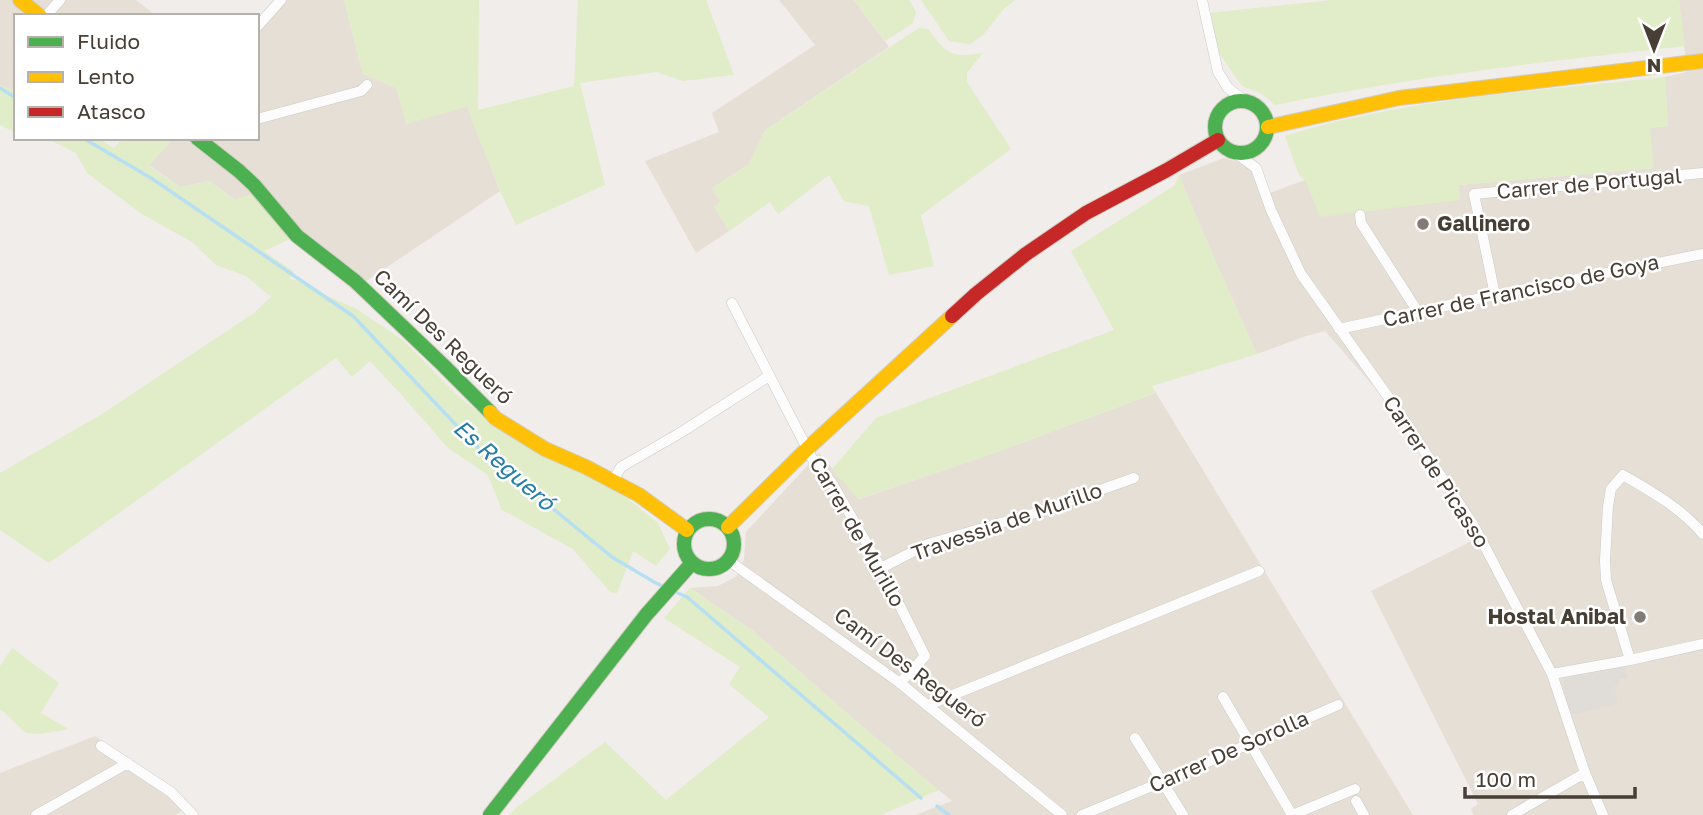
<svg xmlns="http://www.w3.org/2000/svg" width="1703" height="815" font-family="'Golos Text',sans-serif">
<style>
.residential{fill:#e5dfd6}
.industrial{fill:#e0dcd8}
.green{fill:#e1ecc8}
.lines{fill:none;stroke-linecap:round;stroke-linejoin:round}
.stream{stroke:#b7dff2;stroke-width:3.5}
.street-casing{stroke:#cdc9c6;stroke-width:11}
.fast-casing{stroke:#d1ccc1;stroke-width:16}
.slow-casing{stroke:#d1ccc1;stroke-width:16}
.jam-casing{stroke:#d1ccc1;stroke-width:16}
.street{stroke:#fdfcfc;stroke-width:10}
.fast{stroke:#4caf50;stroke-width:14}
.slow{stroke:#ffc107;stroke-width:14}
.jam{stroke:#c62828;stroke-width:14}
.poi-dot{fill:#827b74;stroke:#fff;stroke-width:2.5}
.labels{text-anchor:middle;stroke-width:5;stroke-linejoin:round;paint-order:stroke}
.street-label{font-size:21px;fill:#473e35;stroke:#fff}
.poi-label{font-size:21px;font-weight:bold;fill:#473e35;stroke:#fff;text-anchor:start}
.water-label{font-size:23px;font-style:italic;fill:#257da8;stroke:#fff}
</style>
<rect width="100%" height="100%" fill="#f0edea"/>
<path class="residential" d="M 0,0 L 136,0 L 156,16 L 16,16 L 16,92 L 0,85 Z
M 274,0 L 344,0 L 363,74 L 396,88 L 467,107 L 500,191 L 353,290 L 290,239 L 209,181 L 180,187 L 149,165 L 174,138 L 257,138 L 257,20 Z
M 779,0 L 854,0 L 889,47 L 765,130 L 749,164 L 712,188 L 720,202 L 714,207 L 729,231 L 696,253 L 645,161 L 719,132 L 712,113 L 815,45 Z
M 1679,0 L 1703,0 L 1703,815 L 1474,815 L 1471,809 L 1478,804 L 1371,591 L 1476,539 L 1469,525 L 1385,399 L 1325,331 L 1306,336 L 1257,354 L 1214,258 L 1179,175 L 1224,158 L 1251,166 L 1262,196 L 1305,180 L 1460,200 L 1458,185 L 1653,168 L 1650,128 L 1668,126 L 1665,77 L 1687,72 Z
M 1156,393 L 1413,815 L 915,815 L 952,801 L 864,728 L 753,631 L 690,588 L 718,586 L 737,576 L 744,559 L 746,532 L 819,453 L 859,499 L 986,456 Z
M 95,736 L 187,800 L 180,812 L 176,815 L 0,815 L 0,773 Z"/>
<path class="industrial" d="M 1624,666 L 1627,678 L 1619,679 L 1618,685 L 1614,686 L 1618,703 L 1573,715 L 1571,709 L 1569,710 L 1563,683 L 1565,679 Z"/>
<path class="green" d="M 344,0 L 479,0 L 478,110 L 574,86 L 578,0 L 706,0 L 734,75 L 683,81 L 656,72 L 580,83 L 605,185 L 516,225 L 500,191 L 467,107 L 406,124 L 396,88 L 363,74 Z
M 854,0 L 909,0 L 916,12 L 913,23 L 885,41 Z
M 921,0 L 1015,0 L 1004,9 L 983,35 L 970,44 L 949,41 Z
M 1333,0 L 1679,0 L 1685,46 C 1548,61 1410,77 1275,105 L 1262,94 L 1242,86 L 1219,53 L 1208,13 Z
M 919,28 L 928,29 C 948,55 950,58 983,53 L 967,73 L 967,82 L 1011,149 L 921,215 L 934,266 L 889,275 L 869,206 L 844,201 L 829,175 L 778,214 L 770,202 L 729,231 L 714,207 L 720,202 L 712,188 L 749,164 L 765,130 Z
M 1665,77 L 1668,126 L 1650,128 L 1654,168 L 1459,185 L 1460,200 L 1320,217 L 1305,180 L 1299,175 L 1285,136 C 1407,98 1538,91 1665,77 Z
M 0,85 L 16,92 L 16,133 L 0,125 Z
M 46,138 L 97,138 L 114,148 L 123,138 L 174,138 L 149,166 L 180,187 L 209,181 L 235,200 L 250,194 L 290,239 L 264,251 L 294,272 L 289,279 L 305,281 L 329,297 L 355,308 L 403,340 L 457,395 L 497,427 L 549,459 L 609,484 L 658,523 L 670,549 L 656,566 L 633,551 L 617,593 L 610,592 L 573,549 L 502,510 L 488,475 L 448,448 L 398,391 L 370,361 L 352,377 L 336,358 L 49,563 L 0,530 L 0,473 L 102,414 L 254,313 L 271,297 L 246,276 L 216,265 L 192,242 L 142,214 L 87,173 L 76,153 Z
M 1179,175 L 1214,258 L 1257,354 L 1152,386 L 1156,393 L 986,456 L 858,499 L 832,469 L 876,418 L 1114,330 L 1071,251 L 1174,186 Z
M 690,588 L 753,631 L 864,728 L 939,790 L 881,815 L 510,815 L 517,807 L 605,742 L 666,800 L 769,717 L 729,684 L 740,667 L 664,618 Z
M 12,648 L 59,683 L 41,713 L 68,729 L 41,734 L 26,733 L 4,712 L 0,710 L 0,666 Z"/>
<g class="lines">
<path class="stream" d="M 0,88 L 16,98
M 83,138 L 151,178 L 353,316 L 475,445 L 612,557 L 654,582 L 666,588
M 673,591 L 687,597 L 921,798
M 937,806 L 949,815"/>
<defs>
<path id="street" d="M 1202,0 L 1218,72 L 1228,88 L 1245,101
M 46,16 L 60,0
M 257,27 L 281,0
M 257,119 L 361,91 L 367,85
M 1234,152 L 1256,168 L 1271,210 L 1301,274 L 1396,408 L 1474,526 L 1552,674 L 1585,773 L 1603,815
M 1360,215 L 1361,223 L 1418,312
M 1495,295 L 1474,194 L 1703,173
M 732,303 L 814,462 L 832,483 L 881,568 L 925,656 L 900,683
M 1339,329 L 1495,295 L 1703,254
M 613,481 L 621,467 L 680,433 L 769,376
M 728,560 L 900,683 L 1062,815
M 881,568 L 928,544 L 1032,514 L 1134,478
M 1630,660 L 1606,580 L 1605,560 L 1608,506 L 1611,489 L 1623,475 C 1652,492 1681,508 1703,534
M 1552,674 L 1630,660 L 1703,644
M 1223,697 L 1292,815
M 928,705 L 1259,571
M 1135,738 L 1183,815
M 101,746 L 171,792 L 193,815
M 1356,801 L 1364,815
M 36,815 L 128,763
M 1082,815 L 1162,782 L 1338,705
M 1292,815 L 1355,789
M 1512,815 L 1585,773"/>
<path id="fast" d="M1215 127a26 26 0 1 1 52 0a26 26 0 1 1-52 0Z
M 197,138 L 239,171 L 254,185 L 297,236 L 355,281 L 443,365 L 490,412
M684 544a25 25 0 1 1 50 0a25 25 0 1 1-50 0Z
M 490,815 L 646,615 L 692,563"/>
<path id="slow" d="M 20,0 L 40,16
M 1268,127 L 1399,98 L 1703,61
M 490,412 L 495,418 L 545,449 L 586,467 L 639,495 L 687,530
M 728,527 L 808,448 L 952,316"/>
<path id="jam" d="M 952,316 L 976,294 L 1026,254 L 1086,213 L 1167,170 L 1218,140"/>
</defs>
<use href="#street" class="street-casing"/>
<use href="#fast" class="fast-casing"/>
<use href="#slow" class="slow-casing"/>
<use href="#jam" class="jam-casing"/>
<use href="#street" class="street"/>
<use href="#fast" class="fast"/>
<use href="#slow" class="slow"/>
<use href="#jam" class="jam"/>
</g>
<g class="poi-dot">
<circle cx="1423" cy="224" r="7"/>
<circle cx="1640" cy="617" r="7"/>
</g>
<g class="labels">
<g class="street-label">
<text transform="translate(1589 184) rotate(-5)" y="7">Carrer de Portugal</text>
<text transform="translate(1521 291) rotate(-12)" y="7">Carrer de Francisco de Goya</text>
<text transform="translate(443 337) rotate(44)" y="7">Camí Des Regueró</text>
<text transform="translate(1436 472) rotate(57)" y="7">Carrer de Picasso</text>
<text transform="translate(1007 522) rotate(-19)" y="7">Travessia de Murillo</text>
<text transform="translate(857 532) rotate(60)" y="7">Carrer de Murillo</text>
<text transform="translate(910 668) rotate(37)" y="7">Camí Des Regueró</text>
<text transform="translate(1229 752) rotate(-24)" y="7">Carrer De Sorolla</text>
</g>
<g class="poi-label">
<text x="1437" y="231">Gallinero</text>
<text x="1626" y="624" text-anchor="end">Hostal Anibal</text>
</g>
<g class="water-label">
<text transform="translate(504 465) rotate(41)" y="8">Es Regueró</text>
</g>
</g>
<rect x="14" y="14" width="245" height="126" fill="#ffffff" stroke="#b5b2ae" stroke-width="2"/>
<rect x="28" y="37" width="35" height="10" fill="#4caf50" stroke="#b5b2ae" stroke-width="2"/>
<text x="77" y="49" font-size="21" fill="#473e35">Fluido</text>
<rect x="28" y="72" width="35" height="10" fill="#ffc107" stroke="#b5b2ae" stroke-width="2"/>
<text x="77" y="84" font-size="21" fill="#473e35">Lento</text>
<rect x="28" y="107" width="35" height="10" fill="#c62828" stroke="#b5b2ae" stroke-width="2"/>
<text x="77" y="119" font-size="21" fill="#473e35">Atasco</text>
<g transform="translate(1654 49) rotate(180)" stroke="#ffffff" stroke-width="5" paint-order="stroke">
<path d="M0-5L12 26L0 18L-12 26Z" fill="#473e35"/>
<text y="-10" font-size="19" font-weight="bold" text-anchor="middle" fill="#473e35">N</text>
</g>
<path d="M1465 787v10h170v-10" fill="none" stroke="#473e35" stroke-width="3.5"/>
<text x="1476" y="787" font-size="21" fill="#473e35" stroke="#ffffff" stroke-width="5" paint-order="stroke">100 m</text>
</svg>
